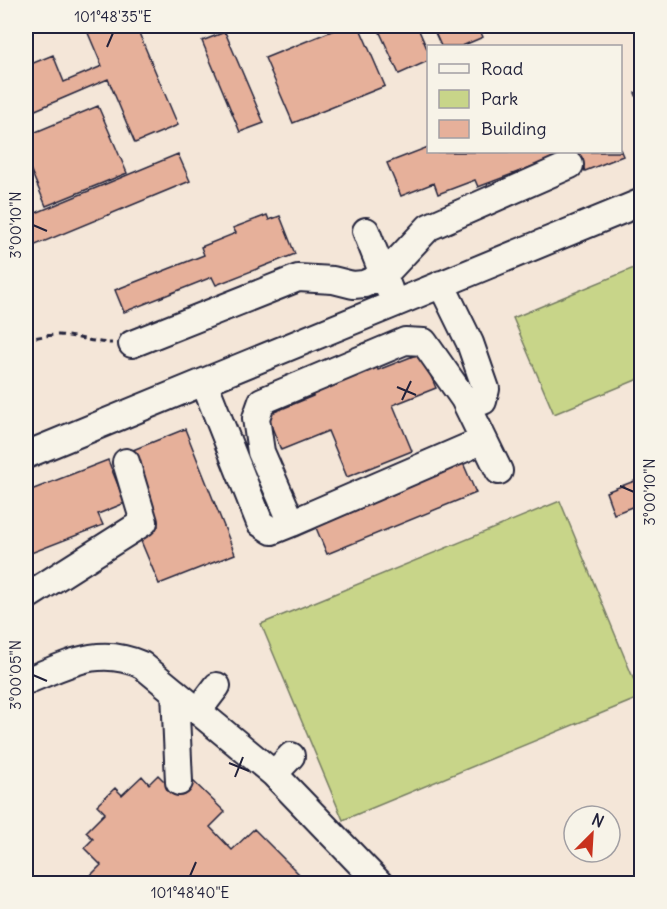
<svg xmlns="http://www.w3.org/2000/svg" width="667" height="909" font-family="Delius,sans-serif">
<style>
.green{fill:#c8d589;stroke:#757c62;stroke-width:1.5}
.building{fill:#e6b09a;stroke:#22223b;stroke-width:1.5}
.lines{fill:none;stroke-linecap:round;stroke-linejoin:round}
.minor-casing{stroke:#22223b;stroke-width:30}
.path{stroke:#22223b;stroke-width:3;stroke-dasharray:6 4.5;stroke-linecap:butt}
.minor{stroke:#f7f3e8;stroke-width:26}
.ticks{fill:none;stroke:#22223b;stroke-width:2}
.neatline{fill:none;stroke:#22223b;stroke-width:2}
.ticks-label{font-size:15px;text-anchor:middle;fill:#22223b}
</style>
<rect width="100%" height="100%" fill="#f4e6d8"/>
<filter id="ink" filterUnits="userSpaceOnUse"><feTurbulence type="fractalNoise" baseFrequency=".0167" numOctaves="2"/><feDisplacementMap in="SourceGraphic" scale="12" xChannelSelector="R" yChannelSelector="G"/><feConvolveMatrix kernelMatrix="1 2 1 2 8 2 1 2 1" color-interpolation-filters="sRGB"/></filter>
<g filter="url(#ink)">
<path class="green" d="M 641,265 L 641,378 L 554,414 L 513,318 Z
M 560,501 L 641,697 L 343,820 L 261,624 Z"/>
<path class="building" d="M 85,26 L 136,26 L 178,125 L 135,143 L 108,79 L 26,114 L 26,98 L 28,97 L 26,91 L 26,66 L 53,55 L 64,82 L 102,66 Z
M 344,26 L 359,26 L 385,86 L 293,123 L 265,58 Z
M 377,26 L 417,26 L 428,51 L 428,61 L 399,74 Z
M 432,26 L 478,26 L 483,37 L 462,46 L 441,46 Z
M 225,32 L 264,123 L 240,132 L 202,41 Z
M 642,90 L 642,111 L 635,93 Z
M 98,106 L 127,173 L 46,206 L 26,159 L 26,136 Z
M 428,147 L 428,152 L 571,152 L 478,187 L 475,180 L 438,194 L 434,183 L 401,196 L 387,163 Z
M 620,149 L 623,156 L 585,171 L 577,152 L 620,152 Z
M 178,154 L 190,181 L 26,249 L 26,217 Z
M 267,215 L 269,220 L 280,216 L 295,254 L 216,285 L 212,277 L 124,312 L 115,290 L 204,255 L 201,247 L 236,233 L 233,228 Z
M 421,353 L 436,388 L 393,405 L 412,451 L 347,477 L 328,431 L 281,450 L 267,415 L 313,396 L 309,385 L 374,359 L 378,370 Z
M 185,429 L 235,554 L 159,584 L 138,534 L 158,526 L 128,452 Z
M 108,460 L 125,503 L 98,514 L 103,525 L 26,555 L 26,492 Z
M 463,463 L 476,493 L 327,554 L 314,523 Z
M 642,478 L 642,503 L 614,514 L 606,492 Z
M 158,775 L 178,795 L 193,781 L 225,812 L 210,827 L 232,850 L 254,829 L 306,881 L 303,884 L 82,884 L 101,865 L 84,848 L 93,839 L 86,832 L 105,813 L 97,805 L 115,788 L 122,795 L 142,776 L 149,784 Z"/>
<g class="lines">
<defs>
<path id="minor" d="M 366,231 L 389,289
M 441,284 L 470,343 L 486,389 L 483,401 L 468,407
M 132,344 L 298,278 L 333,280 L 353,285 L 364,284 L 383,276 L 429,227 L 570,165
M 204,382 L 260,523 L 272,531 L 292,523 L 261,452 L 256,418 L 262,401 L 405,341 L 424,342 L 464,399 L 499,471
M 26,455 L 642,202
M 292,523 L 484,440
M 26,597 L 144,522 L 126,462
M 26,681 C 67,665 98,645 142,665 L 274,774 L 380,884
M 175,692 L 179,782
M 198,711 L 217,686
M 274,774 L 291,756"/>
</defs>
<use href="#minor" class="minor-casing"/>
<path class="path" d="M 26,340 C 37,337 47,335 59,335 C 77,336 94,343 112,343"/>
<use href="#minor" class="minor"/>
</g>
</g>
<path class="ticks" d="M 107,47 L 113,33M 33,225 L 47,231M 397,387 L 416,395M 402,400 L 411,381M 620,486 L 634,492M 33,675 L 47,681M 229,763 L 249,771M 235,777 L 243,757M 190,876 L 196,862"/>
<rect width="667" height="909" fill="none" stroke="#f7f3e8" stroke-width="66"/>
<rect x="427" y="45" width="195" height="108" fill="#f7f3e8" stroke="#a29fa3" stroke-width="1.5"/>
<rect x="439" y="64" width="30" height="9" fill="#f7f3e8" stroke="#a29fa3" stroke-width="1.5"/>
<text x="481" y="75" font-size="18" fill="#22223b">Road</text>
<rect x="439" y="90" width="30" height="18" fill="#c8d589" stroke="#a29fa3" stroke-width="1.5"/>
<text x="481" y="105" font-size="18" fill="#22223b">Park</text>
<rect x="439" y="120" width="30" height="18" fill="#e6b09a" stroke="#a29fa3" stroke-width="1.5"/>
<text x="481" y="135" font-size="18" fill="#22223b">Building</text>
<g transform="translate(592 834) rotate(24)"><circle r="28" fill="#f7f3e8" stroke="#a29fa3" stroke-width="1.5"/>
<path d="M0-4.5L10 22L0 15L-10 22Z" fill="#c8321e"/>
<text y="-9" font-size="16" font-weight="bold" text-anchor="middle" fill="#22223b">N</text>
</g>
<rect x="33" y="33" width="601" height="843" class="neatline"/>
<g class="ticks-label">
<text x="113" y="22">101°48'35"E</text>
<text transform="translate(16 225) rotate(-90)" y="5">3°00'10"N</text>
<text transform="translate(650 492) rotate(-90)" y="5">3°00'10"N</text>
<text transform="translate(16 675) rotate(-90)" y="5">3°00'05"N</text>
<text x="190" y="898">101°48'40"E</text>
</g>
</svg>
